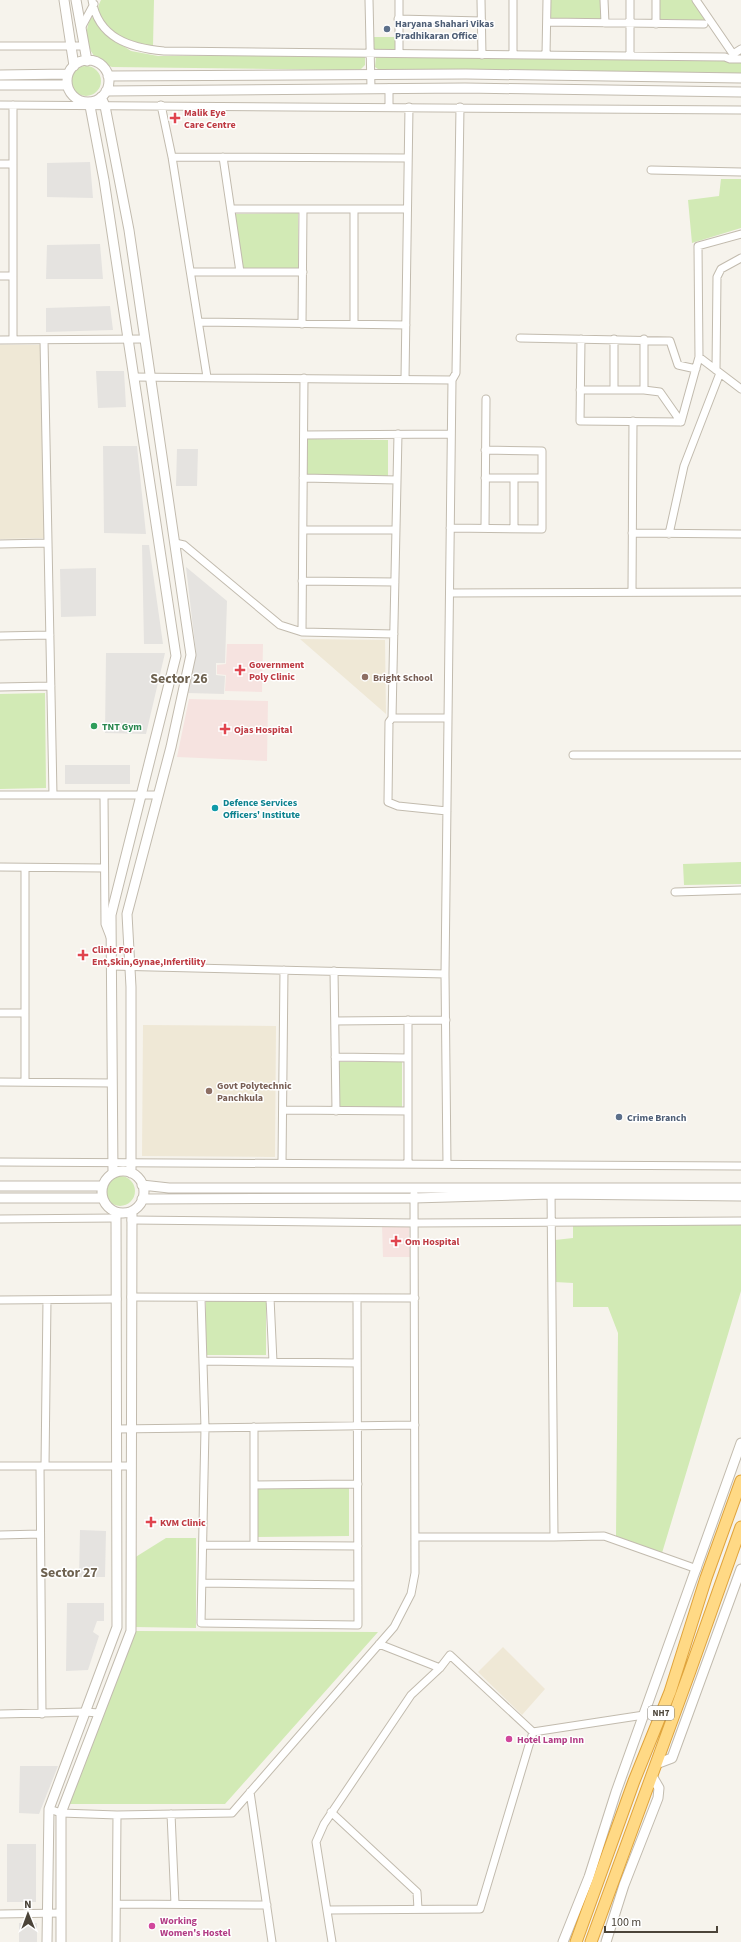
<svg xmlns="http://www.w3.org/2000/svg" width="741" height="1942" font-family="'Source Sans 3',sans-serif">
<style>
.education{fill:#efe8d6}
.medical{fill:#f6e3e0}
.green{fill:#d2eab5}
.parking{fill:#e5e3e0}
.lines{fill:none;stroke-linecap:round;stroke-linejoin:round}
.minor-casing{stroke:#c2bbae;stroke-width:9}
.tertiary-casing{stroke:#c2bbae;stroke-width:11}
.trunk-casing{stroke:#e0a43c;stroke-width:13}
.minor{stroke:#fff;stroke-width:7}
.tertiary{stroke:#fff;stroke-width:9}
.trunk{stroke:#ffd985;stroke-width:11}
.service-dot{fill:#5c6f8a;stroke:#fff;stroke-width:1.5}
.health-dot{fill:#e0444e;stroke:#fff;stroke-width:1.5}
.education-dot{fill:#8d6e63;stroke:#fff;stroke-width:1.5}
.leisure-dot{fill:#2e9e5b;stroke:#fff;stroke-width:1.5}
.culture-dot{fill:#0f9aa8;stroke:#fff;stroke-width:1.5}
.hotel-dot{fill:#d1479c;stroke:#fff;stroke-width:1.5}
.labels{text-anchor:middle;stroke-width:3;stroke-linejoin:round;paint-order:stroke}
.shield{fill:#fff;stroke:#817c74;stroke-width:1}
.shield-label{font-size:9px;font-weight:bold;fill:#4b4439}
.service-label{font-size:10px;font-weight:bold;fill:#4e5e75;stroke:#fff;text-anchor:start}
.health-label{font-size:10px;font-weight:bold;fill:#be3a42;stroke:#fff;text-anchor:start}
.education-label{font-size:10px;font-weight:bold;fill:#785e54;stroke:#fff;text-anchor:start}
.leisure-label{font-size:10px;font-weight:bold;fill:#27864d;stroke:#fff;text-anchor:start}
.culture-label{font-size:10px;font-weight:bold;fill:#0d838f;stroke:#fff;text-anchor:start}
.hotel-label{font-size:10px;font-weight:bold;fill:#b23c85;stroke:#fff;text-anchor:start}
.district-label{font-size:14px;font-weight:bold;fill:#6e6250;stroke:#fff}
</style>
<rect width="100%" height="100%" fill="#f6f3ec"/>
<path class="education" d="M 0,345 L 43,345 L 44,538 L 0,539 Z
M 300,639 L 385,640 L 386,714 Z
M 143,1025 L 276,1026 L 275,1157 L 142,1156 Z
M 503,1647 L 545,1689 L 522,1715 L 478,1672 Z"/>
<path class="medical" d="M 227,644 L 263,644 L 262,692 L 225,691 L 226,675 L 217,674 L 217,665 L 226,664 Z
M 189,699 L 268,701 L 267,761 L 177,757 Z
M 382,1225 L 409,1225 L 410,1257 L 383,1257 Z"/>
<path class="green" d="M 101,0 L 154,0 L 153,46 C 132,42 113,37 102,18 C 100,15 98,12 98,9 C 98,6 100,2 101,0 Z
M 551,0 L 601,0 L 601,19 L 551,18 Z
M 658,0 L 692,0 L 706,21 L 659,19 Z
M 92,17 L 114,40 L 131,51 L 158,56 L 365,56 L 365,65 L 361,69 L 346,70 L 112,67 C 107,65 102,63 98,60 C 86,49 83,29 92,17 Z
M 373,37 L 396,37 L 397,50 L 373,51 Z
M 376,57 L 741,61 L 741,74 L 381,71 L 375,67 Z
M71 81a15 15 0 1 1 30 0a15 15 0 1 1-30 0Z
M 721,179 L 741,179 L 741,228 L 692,243 L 688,200 L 719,196 Z
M 298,213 L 298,269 L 242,269 L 235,214 Z
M 306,439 L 388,440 L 388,476 L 306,475 Z
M 45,693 L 46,788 L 0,789 L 0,694 Z
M 741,862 L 741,884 L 684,885 L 683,864 Z
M 338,1062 L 402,1062 L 402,1108 L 338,1108 Z
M105 1191a15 15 0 1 1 30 0a15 15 0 1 1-30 0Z
M 573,1224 L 741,1224 L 741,1291 L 662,1553 L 616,1536 L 618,1333 L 608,1307 L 573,1307 L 573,1283 L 555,1282 L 555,1240 L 573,1238 Z
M 206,1300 L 266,1300 L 266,1355 L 206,1355 Z
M 349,1488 L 349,1536 L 257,1537 L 256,1489 Z
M 166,1538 L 196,1538 L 196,1628 L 134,1627 L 134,1558 Z
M 136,1631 L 378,1632 L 225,1804 L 69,1804 Z"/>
<path class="parking" d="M 90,162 L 93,198 L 47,197 L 47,163 Z
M 100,244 L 103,279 L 46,279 L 47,245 Z
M 110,306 L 113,330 L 46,332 L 46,308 Z
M 124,371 L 126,407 L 98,408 L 96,371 Z
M 103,446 L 137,446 L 146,534 L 104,533 Z
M 177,449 L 198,449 L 197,486 L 176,486 Z
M 142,545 L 149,545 L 163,644 L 144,644 Z
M 186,567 L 227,601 L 225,663 L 216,663 L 216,675 L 225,676 L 224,694 L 188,693 L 196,653 Z
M 96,568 L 96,616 L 61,617 L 60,569 Z
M 106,653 L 165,653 L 146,734 L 105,733 Z
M 65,765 L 130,765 L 130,784 L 65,784 Z
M 80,1530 L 106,1531 L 105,1577 L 79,1577 Z
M 67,1603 L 104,1603 L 104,1621 L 97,1621 L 93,1632 L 99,1636 L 88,1670 L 66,1671 Z
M 20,1766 L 58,1766 L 39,1814 L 19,1813 Z
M 7,1844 L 36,1844 L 36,1902 L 7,1902 Z
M 19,1923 L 37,1923 L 37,1942 L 19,1942 Z"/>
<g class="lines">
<defs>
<path id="minor" d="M 92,0 C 98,38 130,48 164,51 L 725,57 L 730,59 L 741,59
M 369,0 L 371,88
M 399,0 L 399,53
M 481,0 L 482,55
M 513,0 L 513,55
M 604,0 L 605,23
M 696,0 L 733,54 L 741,49
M 398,19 L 482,21
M 547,22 L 704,24
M 656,24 L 656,0
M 81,28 L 94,4
M 0,46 L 84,46
M 546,55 L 547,0
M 630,55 L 630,0
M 389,88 L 389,107
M 0,105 L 741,110
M 13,105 L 13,340
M 161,105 L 172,157 L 207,377
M 172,157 L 408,158
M 223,157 L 240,272
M 0,164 L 13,164
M 651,170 L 741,172
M 231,209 L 407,209
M 354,209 L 354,324
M 191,272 L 303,272
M 0,276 L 13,276
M 199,322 L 406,325
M 302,324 L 303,209
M 520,338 L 670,341 L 678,365 L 696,369
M 581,339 L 580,421 L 681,422 L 699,357 L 698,246 L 741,234
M 614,339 L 614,390
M 644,339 L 644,390
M 0,340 L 145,339
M 44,340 L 53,795
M 699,357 L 741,389
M 716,370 L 717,277 L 721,269 L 741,258
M 133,377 L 452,380
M 405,379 L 409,107
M 580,390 L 644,390 L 660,392 L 681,422
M 398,434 L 392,718 L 389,722 L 388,802 L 398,806 L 447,811
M 304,435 L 451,434
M 303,478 L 397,480
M 485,478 L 542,478
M 450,528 L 542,529 L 542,451 L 485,450
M 485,528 L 486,399
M 514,529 L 514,478
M 303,530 L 396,530
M 632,533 L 741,534
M 669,534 L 684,466 L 720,373
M 175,543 L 184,545 L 280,625 L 302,632 L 394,634
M 0,544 L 48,543
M 302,581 L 395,582
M 632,592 L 633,421
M 450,593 L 741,592
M 302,632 L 304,378
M 0,636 L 50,635
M 0,687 L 51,686
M 392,718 L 448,718
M 573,755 L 741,755
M 0,795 L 158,795
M 104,795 L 105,924 L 110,937
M 0,867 L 104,868
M 25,868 L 25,1082
M 675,892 L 741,890
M 111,966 L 445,974
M 334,971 L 336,1111
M 0,1013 L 25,1013
M 408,1020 L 408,1164
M 335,1021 L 446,1020
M 335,1057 L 408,1058
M 0,1082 L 112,1083
M 283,1110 L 408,1111
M 0,1162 L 741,1166
M 282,1163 L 284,970
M 447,1164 L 445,974 L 452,380 L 456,373 L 460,107
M 0,1219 L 116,1218
M 131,1220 L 414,1223 L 741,1221
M 131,1297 L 415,1298
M 201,1298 L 205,1428 L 201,1623 L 358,1625 L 357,1298
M 270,1298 L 273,1362
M 0,1300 L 117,1299
M 204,1361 L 357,1363
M 254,1427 L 254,1545
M 117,1429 L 415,1425
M 0,1466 L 131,1466
M 40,1466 L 42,1714
M 45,1466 L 47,1300
M 254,1485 L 358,1484
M 0,1535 L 40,1534
M 415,1537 L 554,1537 L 551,1190
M 554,1537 L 604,1536 L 697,1569
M 203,1545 L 358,1546
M 202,1583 L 358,1585
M 379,1644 L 440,1668
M 0,1714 L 85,1712 L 99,1713
M 250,1792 L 272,1942
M 49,1809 L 61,1813 L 117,1815 L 232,1813 L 394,1627 L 411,1594 L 415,1573 L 414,1194
M 331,1812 L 417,1892 L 418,1909
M 171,1814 L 175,1904
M 117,1904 L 267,1905
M 327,1910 L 480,1909 L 533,1732
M 0,1914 L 61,1913
M 116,1942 L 117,1815
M 332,1942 L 316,1842 L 324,1824 L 411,1695 L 440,1668 L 450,1655 L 533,1732 L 644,1715"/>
<path id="tertiary" d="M 64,0 L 74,66
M 76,0 L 87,61
M67 81a21 21 0 1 1 42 0a21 21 0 1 1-42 0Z
M 0,75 L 68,74
M 108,76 L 466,74 L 741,78
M 0,85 L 67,85
M 106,91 L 465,88 L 741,92
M 101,97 L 105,106 L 129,230 L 191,655 L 171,747 L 127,914 L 131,987 L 131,1173
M 86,102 L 90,106 L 104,180 L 176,656 L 111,915 L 113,1173
M102 1192a21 21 0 1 1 42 0a21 21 0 1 1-42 0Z
M 142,1185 L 169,1188 L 741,1188
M 0,1186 L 103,1186
M 0,1198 L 102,1198
M 142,1199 L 414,1198 L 551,1194 L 741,1196
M 656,1764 L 672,1758 L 741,1569
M 47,1942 L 49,1809 L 117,1627 L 116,1212
M 61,1942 L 61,1813 L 131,1631 L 132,1211
M 563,1942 L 589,1877 L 616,1792 L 741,1443
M 606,1942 L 624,1885 L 658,1798 L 659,1788 L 652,1776"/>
<path id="trunk" d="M 576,1942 L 634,1781 L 670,1692 L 706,1578 L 741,1481
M 591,1942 L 690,1671 L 741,1527"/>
</defs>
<use href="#minor" class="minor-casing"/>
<use href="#tertiary" class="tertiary-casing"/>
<use href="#trunk" class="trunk-casing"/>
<use href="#minor" class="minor"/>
<use href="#tertiary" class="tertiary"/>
<use href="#trunk" class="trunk"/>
</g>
<g class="service-dot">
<circle cx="387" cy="29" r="4"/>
<circle cx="619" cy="1117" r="4"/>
</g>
<g class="health-dot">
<path d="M173 112h4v4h4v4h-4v4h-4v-4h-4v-4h4z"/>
<path d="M238 664h4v4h4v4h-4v4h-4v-4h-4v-4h4z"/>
<path d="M223 723h4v4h4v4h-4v4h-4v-4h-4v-4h4z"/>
<path d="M81 949h4v4h4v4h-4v4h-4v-4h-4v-4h4z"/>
<path d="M394 1235h4v4h4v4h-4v4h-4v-4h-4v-4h4z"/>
<path d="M149 1516h4v4h4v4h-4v4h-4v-4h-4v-4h4z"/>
</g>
<g class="education-dot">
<circle cx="365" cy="677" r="4"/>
<circle cx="209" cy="1091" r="4"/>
</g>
<circle class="leisure-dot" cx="94" cy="726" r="4"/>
<circle class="culture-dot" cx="215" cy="808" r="4"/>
<g class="hotel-dot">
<circle cx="509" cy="1739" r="4"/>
<circle cx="152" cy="1926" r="4"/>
</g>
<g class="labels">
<rect class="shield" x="648" y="1706" width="26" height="14" rx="3"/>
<g class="shield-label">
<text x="661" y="1716">NH7</text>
</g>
<g class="service-label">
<text x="395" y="27">Haryana Shahari Vikas<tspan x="395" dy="12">Pradhikaran Office</tspan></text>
<text x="627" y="1121">Crime Branch</text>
</g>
<g class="health-label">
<text x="184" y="116">Malik Eye<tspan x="184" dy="12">Care Centre</tspan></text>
<text x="249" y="668">Government<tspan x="249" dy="12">Poly Clinic</tspan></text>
<text x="234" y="733">Ojas Hospital</text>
<text x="92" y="953">Clinic For<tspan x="92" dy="12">Ent,Skin,Gynae,Infertility</tspan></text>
<text x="405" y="1245">Om Hospital</text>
<text x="160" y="1526">KVM Clinic</text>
</g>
<g class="education-label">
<text x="373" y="681">Bright School</text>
<text x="217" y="1089">Govt Polytechnic<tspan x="217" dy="12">Panchkula</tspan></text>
</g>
<g class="leisure-label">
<text x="102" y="730">TNT Gym</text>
</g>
<g class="culture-label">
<text x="223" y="806">Defence Services<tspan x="223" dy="12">Officers' Institute</tspan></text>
</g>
<g class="hotel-label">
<text x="517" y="1743">Hotel Lamp Inn</text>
<text x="160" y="1924">Working<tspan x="160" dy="12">Women's Hostel</tspan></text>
</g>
<g class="district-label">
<text x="179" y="683">Sector 26</text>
<text x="69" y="1577">Sector 27</text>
</g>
</g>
<g transform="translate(28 1914) rotate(359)" stroke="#ffffff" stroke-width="3" paint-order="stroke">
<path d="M0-3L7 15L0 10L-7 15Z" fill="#4b4439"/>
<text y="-6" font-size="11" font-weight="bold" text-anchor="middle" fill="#4b4439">N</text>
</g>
<path d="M605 1926v6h112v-6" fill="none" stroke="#4b4439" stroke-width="2"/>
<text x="611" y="1926" font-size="12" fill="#4b4439" stroke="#ffffff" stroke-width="3" paint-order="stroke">100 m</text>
</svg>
